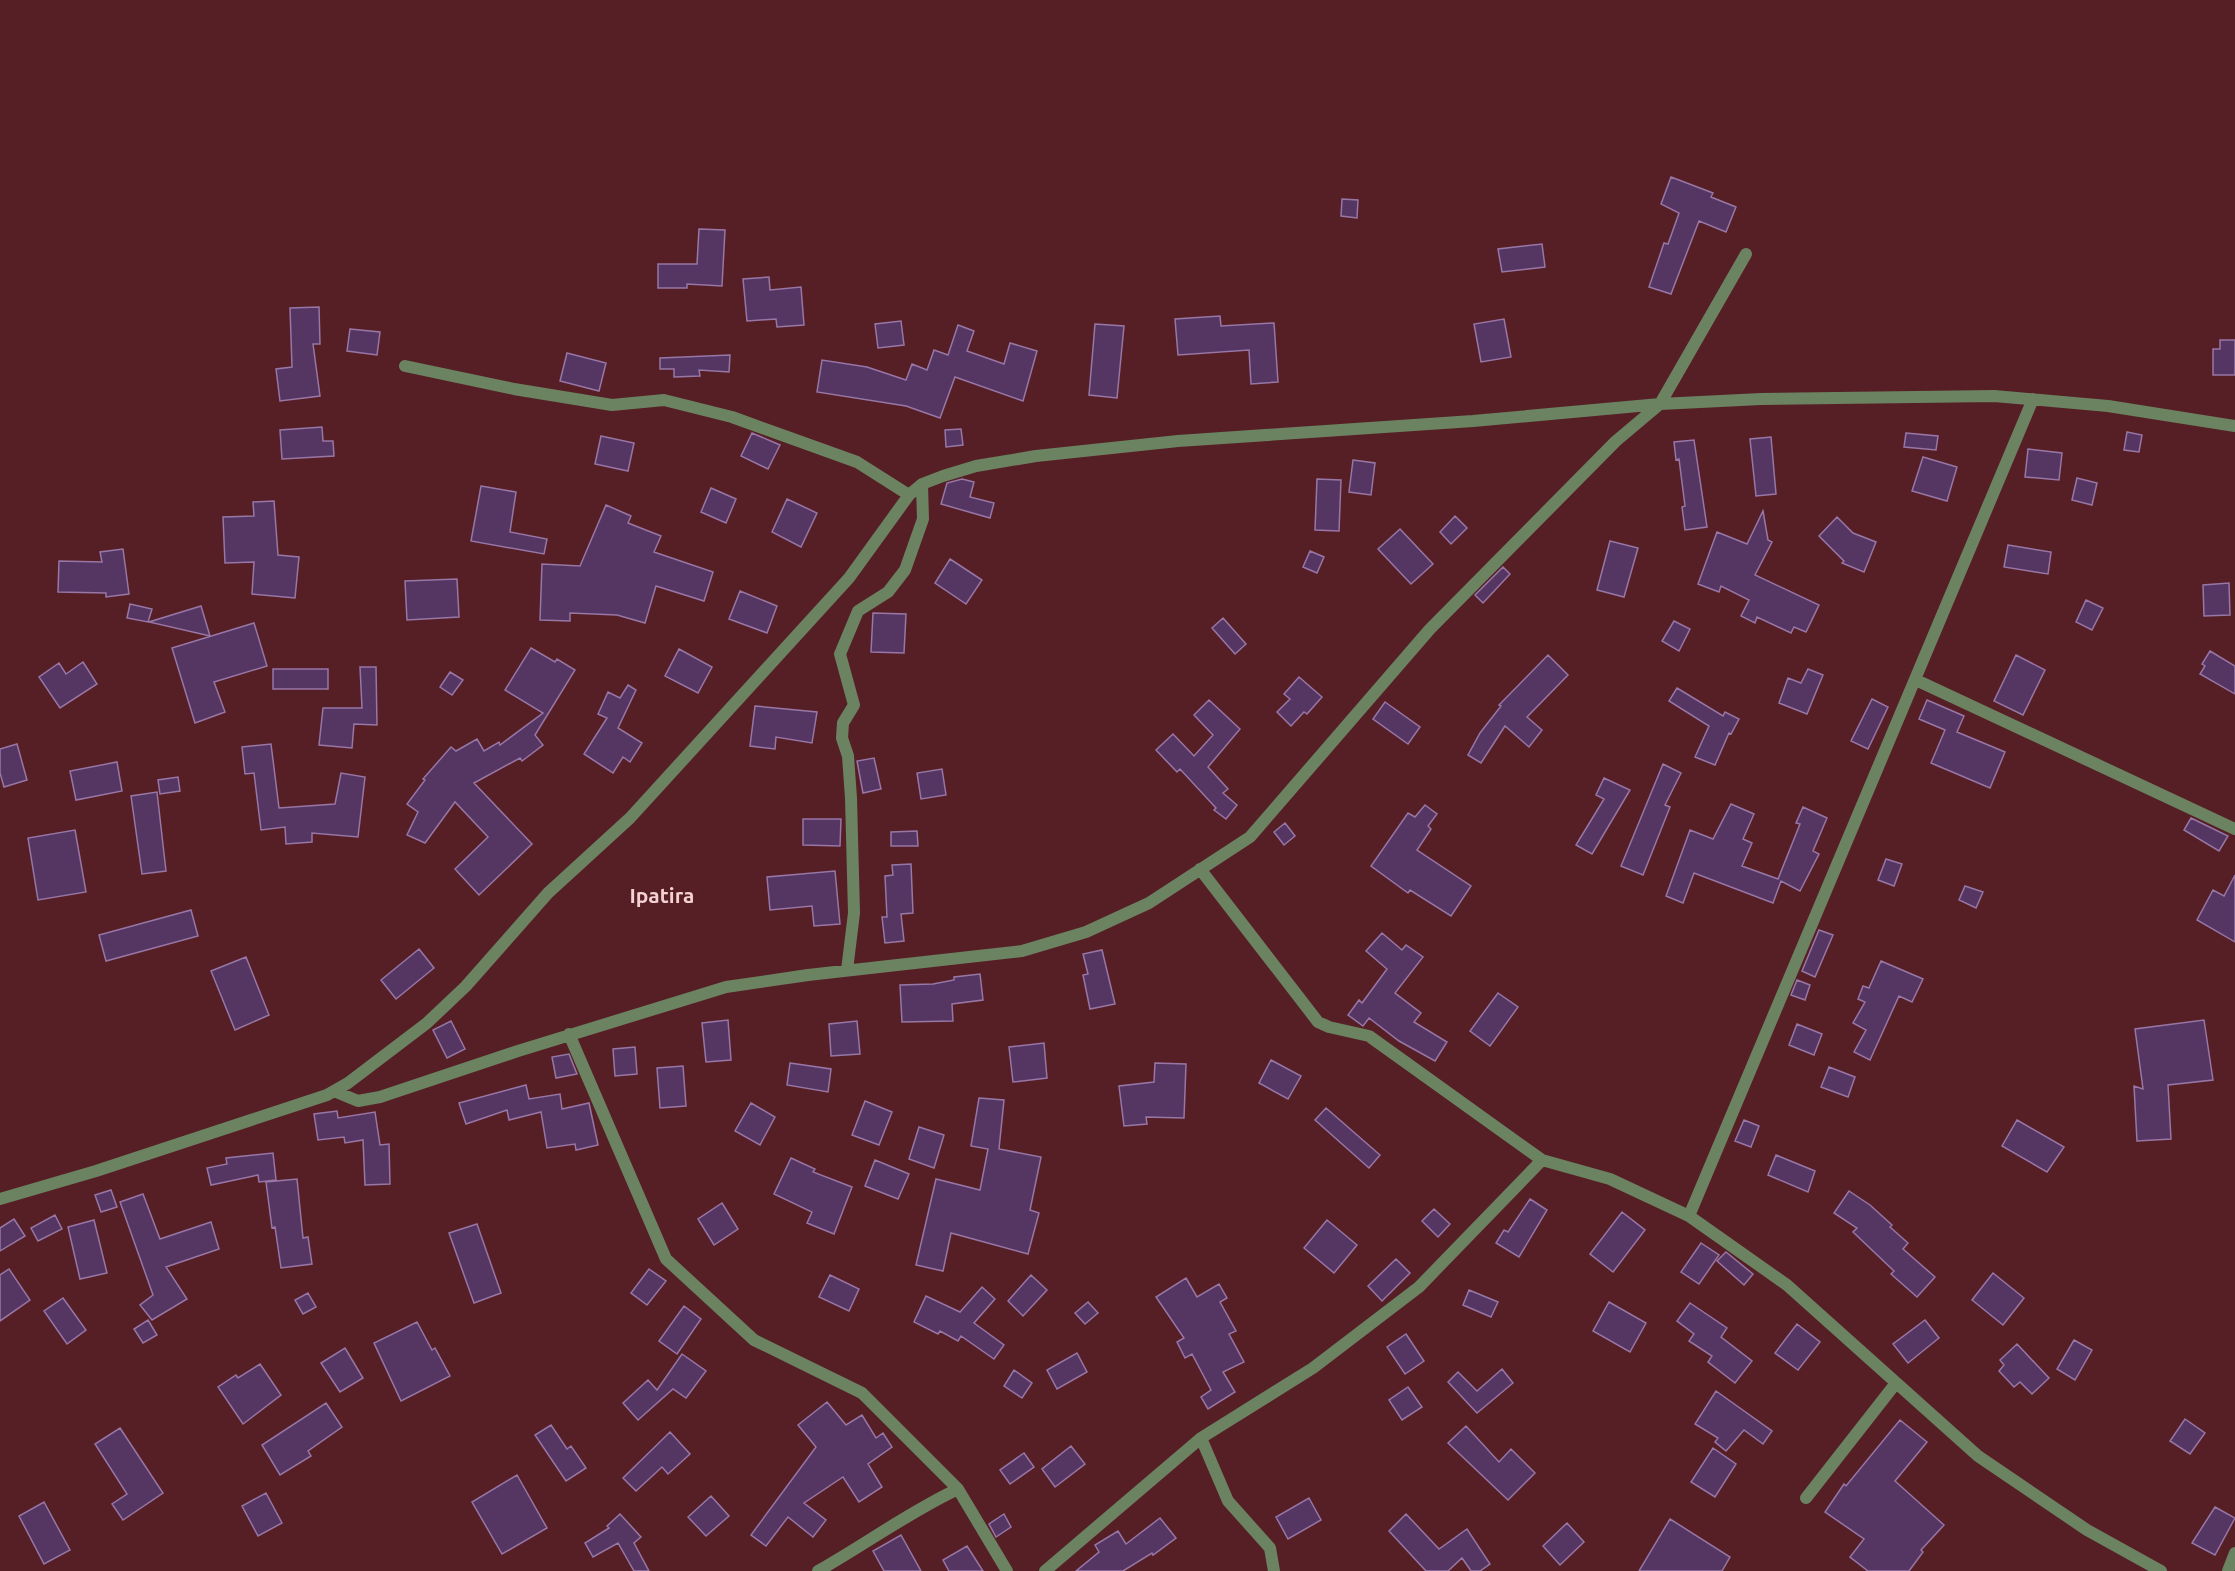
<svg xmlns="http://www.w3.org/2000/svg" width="2235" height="1571" font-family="Ubuntu,sans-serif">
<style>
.building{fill:#553662;stroke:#9876a6;stroke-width:1.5}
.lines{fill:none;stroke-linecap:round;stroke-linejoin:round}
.street{stroke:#6b8360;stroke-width:12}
.labels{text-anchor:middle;stroke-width:4.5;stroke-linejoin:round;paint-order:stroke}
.quarter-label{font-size:21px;font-weight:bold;fill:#f4d1d2;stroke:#561f26}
</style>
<rect width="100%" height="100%" fill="#561f26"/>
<path class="building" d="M 1671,177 L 1713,193 L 1711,197 L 1736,207 L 1726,232 L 1699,221 L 1671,294 L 1649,287 L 1664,243 L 1668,244 L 1679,213 L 1661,204 Z
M 1342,199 L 1358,200 L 1357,218 L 1341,216 Z
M 699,229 L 725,230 L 722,286 L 687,284 L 687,288 L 658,288 L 658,264 L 697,264 Z
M 1542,244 L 1545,267 L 1502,272 L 1498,249 Z
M 769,277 L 770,290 L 801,287 L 804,325 L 777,327 L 776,319 L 747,321 L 743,279 Z
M 319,307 L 320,344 L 313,344 L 320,396 L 280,401 L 276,369 L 292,367 L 290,308 Z
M 1220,316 L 1221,326 L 1274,323 L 1278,382 L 1251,384 L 1249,350 L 1178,355 L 1175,319 Z
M 1504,319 L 1511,357 L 1481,362 L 1474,324 Z
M 901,321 L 904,345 L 878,348 L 875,324 Z
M 1095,324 L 1124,326 L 1117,398 L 1089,395 Z
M 958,325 L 974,331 L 967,351 L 1004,364 L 1010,343 L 1037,351 L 1023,401 L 955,377 L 940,418 L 906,406 L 817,392 L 822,360 L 867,367 L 906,380 L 912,364 L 927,370 L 934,350 L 948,355 Z
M 350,329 L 380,332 L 377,355 L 347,351 Z
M 2220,340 L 2235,340 L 2235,375 L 2213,375 L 2213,349 L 2220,349 Z
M 567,353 L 606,363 L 599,391 L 560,381 Z
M 730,355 L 729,372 L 699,370 L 700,376 L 674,377 L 674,369 L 660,369 L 660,358 Z
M 322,427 L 323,441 L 333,441 L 334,456 L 282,459 L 280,430 Z
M 961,429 L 963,445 L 946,447 L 945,430 Z
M 2127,432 L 2142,435 L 2139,452 L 2124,450 Z
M 752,433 L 780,445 L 768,469 L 741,456 Z
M 1906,433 L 1938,436 L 1936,450 L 1904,447 Z
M 601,436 L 634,443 L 628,471 L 595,464 Z
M 1771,437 L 1776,494 L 1756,496 L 1750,439 Z
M 1694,440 L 1707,527 L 1685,530 L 1682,507 L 1685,506 L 1679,459 L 1676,460 L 1674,442 Z
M 2028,449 L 2062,453 L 2059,480 L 2025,477 Z
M 1923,457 L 1957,467 L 1947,501 L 1912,491 Z
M 1353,460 L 1375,463 L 1371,495 L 1349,492 Z
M 2077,478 L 2097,483 L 2092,505 L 2072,500 Z
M 962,479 L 974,482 L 970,497 L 994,503 L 990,518 L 941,504 L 947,483 Z
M 1317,479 L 1341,480 L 1339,531 L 1315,530 Z
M 481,486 L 516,492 L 510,532 L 547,539 L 544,554 L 471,541 Z
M 711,488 L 736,499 L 726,523 L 701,512 Z
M 787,499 L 817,513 L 801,547 L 772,532 Z
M 274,501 L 278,555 L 299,557 L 295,598 L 252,594 L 254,562 L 225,563 L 223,517 L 254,516 L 253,502 Z
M 606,505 L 631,516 L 628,523 L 661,536 L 654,552 L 713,572 L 704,601 L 656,586 L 645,623 L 617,615 L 570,613 L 570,621 L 540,620 L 542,564 L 580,566 Z
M 1763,511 L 1768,540 L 1772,542 L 1755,575 L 1819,605 L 1806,632 L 1794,627 L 1791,633 L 1757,617 L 1755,623 L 1741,616 L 1749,600 L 1721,586 L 1719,592 L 1698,584 L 1717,532 L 1747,544 Z
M 1455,516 L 1467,528 L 1451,544 L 1440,532 Z
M 1837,517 L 1853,533 L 1876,542 L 1864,572 L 1842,563 L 1844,561 L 1819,536 Z
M 1400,529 L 1433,564 L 1411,584 L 1378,549 Z
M 1610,541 L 1638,548 L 1624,597 L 1597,590 Z
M 2008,545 L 2051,552 L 2048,574 L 2004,567 Z
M 123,549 L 129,594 L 106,597 L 106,593 L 58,592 L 59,561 L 102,562 L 100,552 Z
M 1310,551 L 1324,557 L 1317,573 L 1303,567 Z
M 950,559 L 982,580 L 966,604 L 935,583 Z
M 1503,567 L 1510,574 L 1483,603 L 1475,595 Z
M 457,579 L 459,617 L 407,620 L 405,581 Z
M 2229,583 L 2230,615 L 2204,616 L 2203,585 Z
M 740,591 L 777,606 L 767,633 L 729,619 Z
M 2086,600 L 2103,608 L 2092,630 L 2076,622 Z
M 130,604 L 152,609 L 148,622 L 127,618 Z
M 201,606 L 210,636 L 149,622 Z
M 873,613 L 906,614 L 904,653 L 871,652 Z
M 1223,618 L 1246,644 L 1235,654 L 1212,628 Z
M 1674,621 L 1690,629 L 1679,651 L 1662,641 Z
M 254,623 L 267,666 L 214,682 L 225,712 L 195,723 L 172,648 Z
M 531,648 L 555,662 L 557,659 L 575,670 L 535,735 L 543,745 L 522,761 L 520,758 L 474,783 L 532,844 L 479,895 L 455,869 L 488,837 L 455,802 L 425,843 L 407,835 L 418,812 L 407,804 L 425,780 L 423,779 L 451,747 L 456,751 L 477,739 L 484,751 L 499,742 L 500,745 L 543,713 L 505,690 Z
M 679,649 L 712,667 L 698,693 L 665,676 Z
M 2210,651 L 2235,666 L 2235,694 L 2200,674 L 2205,666 L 2202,664 Z
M 1548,655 L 1568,675 L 1527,717 L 1542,730 L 1529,747 L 1505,726 L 1481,763 L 1468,755 L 1480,733 L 1501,706 L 1499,705 Z
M 2016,655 L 2045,670 L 2023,715 L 1994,701 Z
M 83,662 L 97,684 L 60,708 L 39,677 L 59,663 L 66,674 Z
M 360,667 L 376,667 L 377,725 L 354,724 L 352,748 L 319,745 L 323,708 L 362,708 Z
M 273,669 L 328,669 L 328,689 L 273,689 Z
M 1808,669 L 1823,675 L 1807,714 L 1779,703 L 1788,678 L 1801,683 Z
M 450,672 L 463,680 L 452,695 L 440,687 Z
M 1299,677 L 1322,697 L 1307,714 L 1304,712 L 1291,726 L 1277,712 L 1290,699 L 1284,694 Z
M 628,685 L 636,690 L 618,728 L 642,743 L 630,762 L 623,757 L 613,773 L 584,754 L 607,718 L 598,714 L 608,692 L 620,698 Z
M 1677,688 L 1723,716 L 1725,712 L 1739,719 L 1731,734 L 1729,733 L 1715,765 L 1695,757 L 1709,726 L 1669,701 Z
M 1872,699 L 1888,707 L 1868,749 L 1851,741 Z
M 1209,700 L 1240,729 L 1208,767 L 1228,789 L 1223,793 L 1237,805 L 1226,819 L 1214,810 L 1216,808 L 1180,769 L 1177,772 L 1156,750 L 1173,734 L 1194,756 L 1213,735 L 1194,715 Z
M 1927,700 L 1964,716 L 1957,732 L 2005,752 L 1990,788 L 1931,763 L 1945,730 L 1919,719 Z
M 1385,702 L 1420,727 L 1408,744 L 1373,719 Z
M 755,706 L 817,712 L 812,743 L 776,737 L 775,749 L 750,746 Z
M 17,744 L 27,780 L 4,787 L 0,773 L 0,749 Z
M 271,744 L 279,808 L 335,804 L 341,773 L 365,777 L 358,837 L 312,833 L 312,842 L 286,844 L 285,827 L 261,830 L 254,773 L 245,774 L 242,747 Z
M 874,758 L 881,789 L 863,793 L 857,761 Z
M 117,762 L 122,791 L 76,800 L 70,771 Z
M 1663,764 L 1681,773 L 1665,805 L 1670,807 L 1643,875 L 1621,866 Z
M 942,769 L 946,795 L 921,799 L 917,773 Z
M 178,777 L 180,791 L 160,794 L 158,780 Z
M 1604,778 L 1630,790 L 1592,854 L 1576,845 L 1604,799 L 1596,795 Z
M 157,792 L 166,871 L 142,874 L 131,796 Z
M 1731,804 L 1754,814 L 1743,839 L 1752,843 L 1742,866 L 1778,879 L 1800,824 L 1796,823 L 1803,807 L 1827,818 L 1813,851 L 1819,854 L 1800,891 L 1781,881 L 1773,903 L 1694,873 L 1683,903 L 1666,896 L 1690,830 L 1713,839 Z
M 1425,805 L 1437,814 L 1428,826 L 1431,829 L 1417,850 L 1471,886 L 1451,916 L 1410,890 L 1408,893 L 1371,866 L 1408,813 L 1415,817 Z
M 2191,818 L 2228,836 L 2219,851 L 2184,830 Z
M 803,819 L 841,819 L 840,846 L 803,845 Z
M 1285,823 L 1295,836 L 1284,845 L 1274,832 Z
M 75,830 L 86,892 L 38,900 L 28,838 Z
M 917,831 L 918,846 L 891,846 L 891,832 Z
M 1886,859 L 1902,864 L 1894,886 L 1878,880 Z
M 911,864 L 913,913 L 901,914 L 904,941 L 885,943 L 882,917 L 887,917 L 885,876 L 893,875 L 892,865 Z
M 835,871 L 840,924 L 814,926 L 812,906 L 770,910 L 767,877 Z
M 2235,875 L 2235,942 L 2197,920 L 2213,890 L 2224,896 Z
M 1965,886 L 1983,892 L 1976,908 L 1959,900 Z
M 191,910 L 198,936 L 106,961 L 99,935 Z
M 1819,930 L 1833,935 L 1815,977 L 1802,971 Z
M 1382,933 L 1402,950 L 1406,945 L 1423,957 L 1395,993 L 1421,1013 L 1414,1022 L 1447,1042 L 1435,1061 L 1399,1041 L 1369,1018 L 1363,1026 L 1348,1015 L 1359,1000 L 1362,1003 L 1387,969 L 1366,951 Z
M 419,949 L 434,968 L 396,999 L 381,980 Z
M 1102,950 L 1115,1004 L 1090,1009 L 1083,975 L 1088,974 L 1083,954 Z
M 246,957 L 269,1015 L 235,1030 L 211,971 Z
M 1881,961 L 1923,979 L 1912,1002 L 1899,996 L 1870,1060 L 1854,1052 L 1866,1030 L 1853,1023 L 1865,1002 L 1858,999 L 1863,986 L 1869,988 Z
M 980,974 L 983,1000 L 952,1004 L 953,1021 L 902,1022 L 900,985 L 933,984 L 954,980 L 954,977 Z
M 1797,980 L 1810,985 L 1805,1000 L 1791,995 Z
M 1498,993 L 1518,1007 L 1490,1046 L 1470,1031 Z
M 728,1020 L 731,1060 L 706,1062 L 702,1023 Z
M 2204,1020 L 2213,1080 L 2168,1085 L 2171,1139 L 2137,1141 L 2134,1086 L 2143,1089 L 2135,1029 Z
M 451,1021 L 465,1049 L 447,1058 L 433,1030 Z
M 857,1021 L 860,1054 L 831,1056 L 829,1024 Z
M 1797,1024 L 1822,1034 L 1814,1055 L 1789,1045 Z
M 1044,1043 L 1047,1078 L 1013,1082 L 1009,1047 Z
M 635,1047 L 637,1074 L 615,1076 L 613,1049 Z
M 569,1054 L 577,1074 L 556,1078 L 552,1057 Z
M 1271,1060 L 1301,1076 L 1288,1099 L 1259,1083 Z
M 790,1063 L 831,1069 L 828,1092 L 787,1085 Z
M 1155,1063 L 1186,1064 L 1184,1118 L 1146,1117 L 1147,1124 L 1124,1126 L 1119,1086 L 1154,1082 Z
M 683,1066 L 686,1106 L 660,1108 L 657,1068 Z
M 1829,1067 L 1855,1077 L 1848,1097 L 1821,1087 Z
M 526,1085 L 529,1099 L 560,1094 L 562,1109 L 589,1103 L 598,1145 L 576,1150 L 575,1144 L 547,1148 L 541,1112 L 509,1120 L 507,1110 L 466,1124 L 459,1103 Z
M 979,1098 L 1004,1100 L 999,1149 L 1041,1157 L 1030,1210 L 1039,1213 L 1028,1254 L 951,1233 L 943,1271 L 916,1265 L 936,1179 L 980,1190 L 988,1149 L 971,1146 Z
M 865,1101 L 892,1112 L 879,1145 L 852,1135 Z
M 751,1103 L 775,1117 L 760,1145 L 735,1131 Z
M 1326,1108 L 1380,1155 L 1369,1168 L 1315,1120 Z
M 337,1111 L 338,1118 L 375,1112 L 380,1145 L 389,1144 L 390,1184 L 365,1185 L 363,1140 L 345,1143 L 344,1137 L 318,1140 L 314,1114 Z
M 1744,1120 L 1759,1126 L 1751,1147 L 1735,1141 Z
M 2017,1120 L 2064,1147 L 2047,1172 L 2002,1146 Z
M 919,1127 L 944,1135 L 934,1168 L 909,1159 Z
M 273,1153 L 276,1180 L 259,1182 L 258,1175 L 211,1185 L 207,1168 L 227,1164 L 226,1158 Z
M 1776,1155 L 1815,1171 L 1808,1192 L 1768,1175 Z
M 791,1158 L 815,1169 L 813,1172 L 852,1187 L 834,1234 L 807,1223 L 812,1212 L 774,1194 Z
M 875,1160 L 909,1174 L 898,1199 L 865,1186 Z
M 297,1179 L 303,1238 L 308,1237 L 312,1264 L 281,1268 L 275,1227 L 272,1228 L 266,1182 Z
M 111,1190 L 117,1207 L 101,1212 L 95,1195 Z
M 1849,1191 L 1870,1205 L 1892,1225 L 1890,1227 L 1908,1243 L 1903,1249 L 1935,1277 L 1917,1297 L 1891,1274 L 1894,1271 L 1853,1232 L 1857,1228 L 1834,1213 Z
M 143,1194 L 160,1239 L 211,1222 L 219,1249 L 166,1267 L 187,1299 L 152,1320 L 140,1305 L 153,1295 L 120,1202 Z
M 1530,1199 L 1547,1210 L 1519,1257 L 1496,1243 L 1504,1230 L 1508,1232 Z
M 722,1203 L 738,1229 L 714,1245 L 698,1219 Z
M 1434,1209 L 1450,1224 L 1438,1237 L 1422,1221 Z
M 1622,1212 L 1645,1230 L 1613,1272 L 1590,1254 Z
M 55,1215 L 62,1229 L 38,1241 L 31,1228 Z
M 14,1219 L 25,1236 L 0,1251 L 0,1228 Z
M 94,1220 L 107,1273 L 80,1279 L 68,1227 Z
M 1327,1220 L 1357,1245 L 1334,1273 L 1304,1248 Z
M 477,1224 L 501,1293 L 474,1303 L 449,1233 Z
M 1701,1243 L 1719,1255 L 1699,1284 L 1681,1272 Z
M 1726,1252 L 1753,1274 L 1744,1285 L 1717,1261 Z
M 1396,1259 L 1410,1273 L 1382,1301 L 1368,1286 Z
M 9,1269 L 30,1300 L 0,1321 L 0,1275 Z
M 649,1269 L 666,1281 L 647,1305 L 631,1293 Z
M 1993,1273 L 2024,1298 L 2003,1325 L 1972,1300 Z
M 830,1275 L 859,1289 L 849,1311 L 819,1297 Z
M 1031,1275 L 1047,1290 L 1023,1316 L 1008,1301 Z
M 1186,1278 L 1197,1297 L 1219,1284 L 1227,1298 L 1220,1302 L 1236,1331 L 1229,1334 L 1244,1362 L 1223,1372 L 1235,1392 L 1208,1409 L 1201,1397 L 1211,1390 L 1192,1354 L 1185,1358 L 1177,1342 L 1184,1338 L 1156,1297 Z
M 982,1287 L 995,1299 L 974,1323 L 1004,1345 L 994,1359 L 961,1336 L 958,1341 L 940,1331 L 938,1334 L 914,1322 L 926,1296 L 960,1312 Z
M 1469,1290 L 1498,1302 L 1491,1317 L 1463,1305 Z
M 308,1293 L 316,1307 L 303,1314 L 295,1300 Z
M 63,1298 L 86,1330 L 67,1344 L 44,1311 Z
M 1088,1302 L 1098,1313 L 1085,1324 L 1075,1313 Z
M 1609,1302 L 1646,1323 L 1630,1352 L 1593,1331 Z
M 1690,1303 L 1727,1328 L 1721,1337 L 1752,1361 L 1735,1383 L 1708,1362 L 1712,1356 L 1689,1341 L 1694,1334 L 1677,1321 Z
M 684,1306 L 701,1319 L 677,1354 L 659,1341 Z
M 148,1320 L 157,1335 L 143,1343 L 134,1329 Z
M 1925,1320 L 1939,1338 L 1908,1363 L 1893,1344 Z
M 417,1322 L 432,1350 L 435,1348 L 450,1376 L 401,1401 L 374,1343 Z
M 1797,1324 L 1820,1342 L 1798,1370 L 1775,1353 Z
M 1406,1334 L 1424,1361 L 1405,1374 L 1387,1347 Z
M 2074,1340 L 2092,1350 L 2075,1380 L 2057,1369 Z
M 2017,1344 L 2049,1378 L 2032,1394 L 2020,1382 L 2014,1387 L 1999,1371 L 2004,1365 L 2000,1360 Z
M 345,1348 L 363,1378 L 340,1392 L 321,1363 Z
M 1077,1353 L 1087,1372 L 1057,1389 L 1047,1370 Z
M 682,1354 L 706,1371 L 686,1398 L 673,1389 L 638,1420 L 623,1403 L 648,1380 L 657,1390 Z
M 260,1364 L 281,1395 L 243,1424 L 218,1387 L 236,1375 L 238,1378 Z
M 1502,1369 L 1513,1383 L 1477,1413 L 1448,1382 L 1458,1372 L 1477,1391 Z
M 1014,1370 L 1032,1383 L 1022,1398 L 1004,1386 Z
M 1408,1387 L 1422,1407 L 1402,1420 L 1389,1400 Z
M 1716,1391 L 1772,1431 L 1763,1444 L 1744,1430 L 1726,1451 L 1715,1442 L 1718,1438 L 1695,1424 Z
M 827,1402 L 846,1425 L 862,1415 L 876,1438 L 883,1433 L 892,1447 L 868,1464 L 882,1487 L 859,1502 L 843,1477 L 804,1503 L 826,1520 L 813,1537 L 788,1517 L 766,1546 L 751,1535 L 816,1447 L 798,1425 Z
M 326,1403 L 342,1427 L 308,1451 L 311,1456 L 280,1475 L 262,1445 Z
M 2185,1419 L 2205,1433 L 2190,1454 L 2170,1441 Z
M 1900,1420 L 1927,1442 L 1895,1481 L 1944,1525 L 1921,1550 L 1923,1552 L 1909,1571 L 1868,1571 L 1850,1557 L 1864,1539 L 1825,1512 L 1844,1484 L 1846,1486 Z
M 551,1425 L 567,1449 L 571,1446 L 586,1468 L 566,1481 L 535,1435 Z
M 1466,1426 L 1499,1462 L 1511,1449 L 1535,1473 L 1508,1500 L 1448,1443 Z
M 120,1428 L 163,1493 L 123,1520 L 112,1504 L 127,1494 L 95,1444 Z
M 670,1432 L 690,1454 L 668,1474 L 662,1467 L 636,1491 L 623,1478 Z
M 1071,1446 L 1085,1464 L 1055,1487 L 1042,1469 Z
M 1713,1448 L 1736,1464 L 1715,1497 L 1691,1482 Z
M 1024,1453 L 1034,1467 L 1010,1484 L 1000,1470 Z
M 517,1475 L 547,1528 L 502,1554 L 472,1502 Z
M 266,1493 L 282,1523 L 258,1536 L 242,1506 Z
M 711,1496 L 729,1516 L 706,1536 L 688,1517 Z
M 1309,1498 L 1321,1520 L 1288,1539 L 1276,1517 Z
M 44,1502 L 70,1550 L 44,1564 L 19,1516 Z
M 2215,1507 L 2235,1518 L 2215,1555 L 2192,1543 Z
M 620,1514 L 641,1537 L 634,1543 L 649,1571 L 634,1571 L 618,1543 L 593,1557 L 585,1543 L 609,1528 L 607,1526 Z
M 1004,1514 L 1011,1527 L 996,1537 L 989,1524 Z
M 1406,1514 L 1439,1549 L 1467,1529 L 1490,1564 L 1480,1571 L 1471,1571 L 1462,1558 L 1448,1571 L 1426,1571 L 1389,1531 Z
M 1160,1518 L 1176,1538 L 1153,1555 L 1152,1553 L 1123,1571 L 1076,1571 L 1099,1552 L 1095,1545 L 1118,1531 L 1126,1544 Z
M 1670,1519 L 1730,1557 L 1722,1571 L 1639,1571 Z
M 1567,1523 L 1584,1542 L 1560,1565 L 1543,1546 Z
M 901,1535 L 921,1571 L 884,1571 L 873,1551 Z
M 967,1546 L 983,1571 L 949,1571 L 943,1560 Z"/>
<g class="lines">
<path class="street" d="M 405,366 L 514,389 L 612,405 L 664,400 L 732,417 L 857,462 L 909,495
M 1916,680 L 2235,829
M 1200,869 L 1318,1022 L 1329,1027 L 1369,1036 L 1542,1160 L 1610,1179 L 1689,1216 L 1787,1285 L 1978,1456 L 2087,1530 L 2161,1571
M 847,970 L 854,913 L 851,798 L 848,756 L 842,738 L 843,723 L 854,705 L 840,654 L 858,611 L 888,592 L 905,570 L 923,519 L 922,484
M 569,1034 L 666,1259 L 754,1340 L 862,1393 L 958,1489 L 1007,1571
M 334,1091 L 358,1101 L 380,1097 L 518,1051 L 726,987 L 808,975 L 1022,951 L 1086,932 L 1149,903 L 1250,837 L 1430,629 L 1616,441 L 1660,404 L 1746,254
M 0,1199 L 96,1171 L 327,1095 L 348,1083 L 427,1023 L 466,986 L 548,893 L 630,818 L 849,578 L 909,495 L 922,484 L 943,476 L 976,466 L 1036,456 L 1178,441 L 1473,421 L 1660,404 L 1761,399 L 1994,396 L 2108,406 L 2235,426
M 1689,1216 L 2033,399
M 1201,1438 L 1228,1501 L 1270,1548 L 1274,1571
M 1806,1498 L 1896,1383
M 818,1571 C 866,1544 909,1512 958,1489
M 1045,1571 L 1201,1438 L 1313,1368 L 1419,1287 L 1542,1160
M 2228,1571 L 2235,1553"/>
</g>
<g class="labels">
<g class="quarter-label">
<text x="662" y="903">Ipatira</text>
</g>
</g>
</svg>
